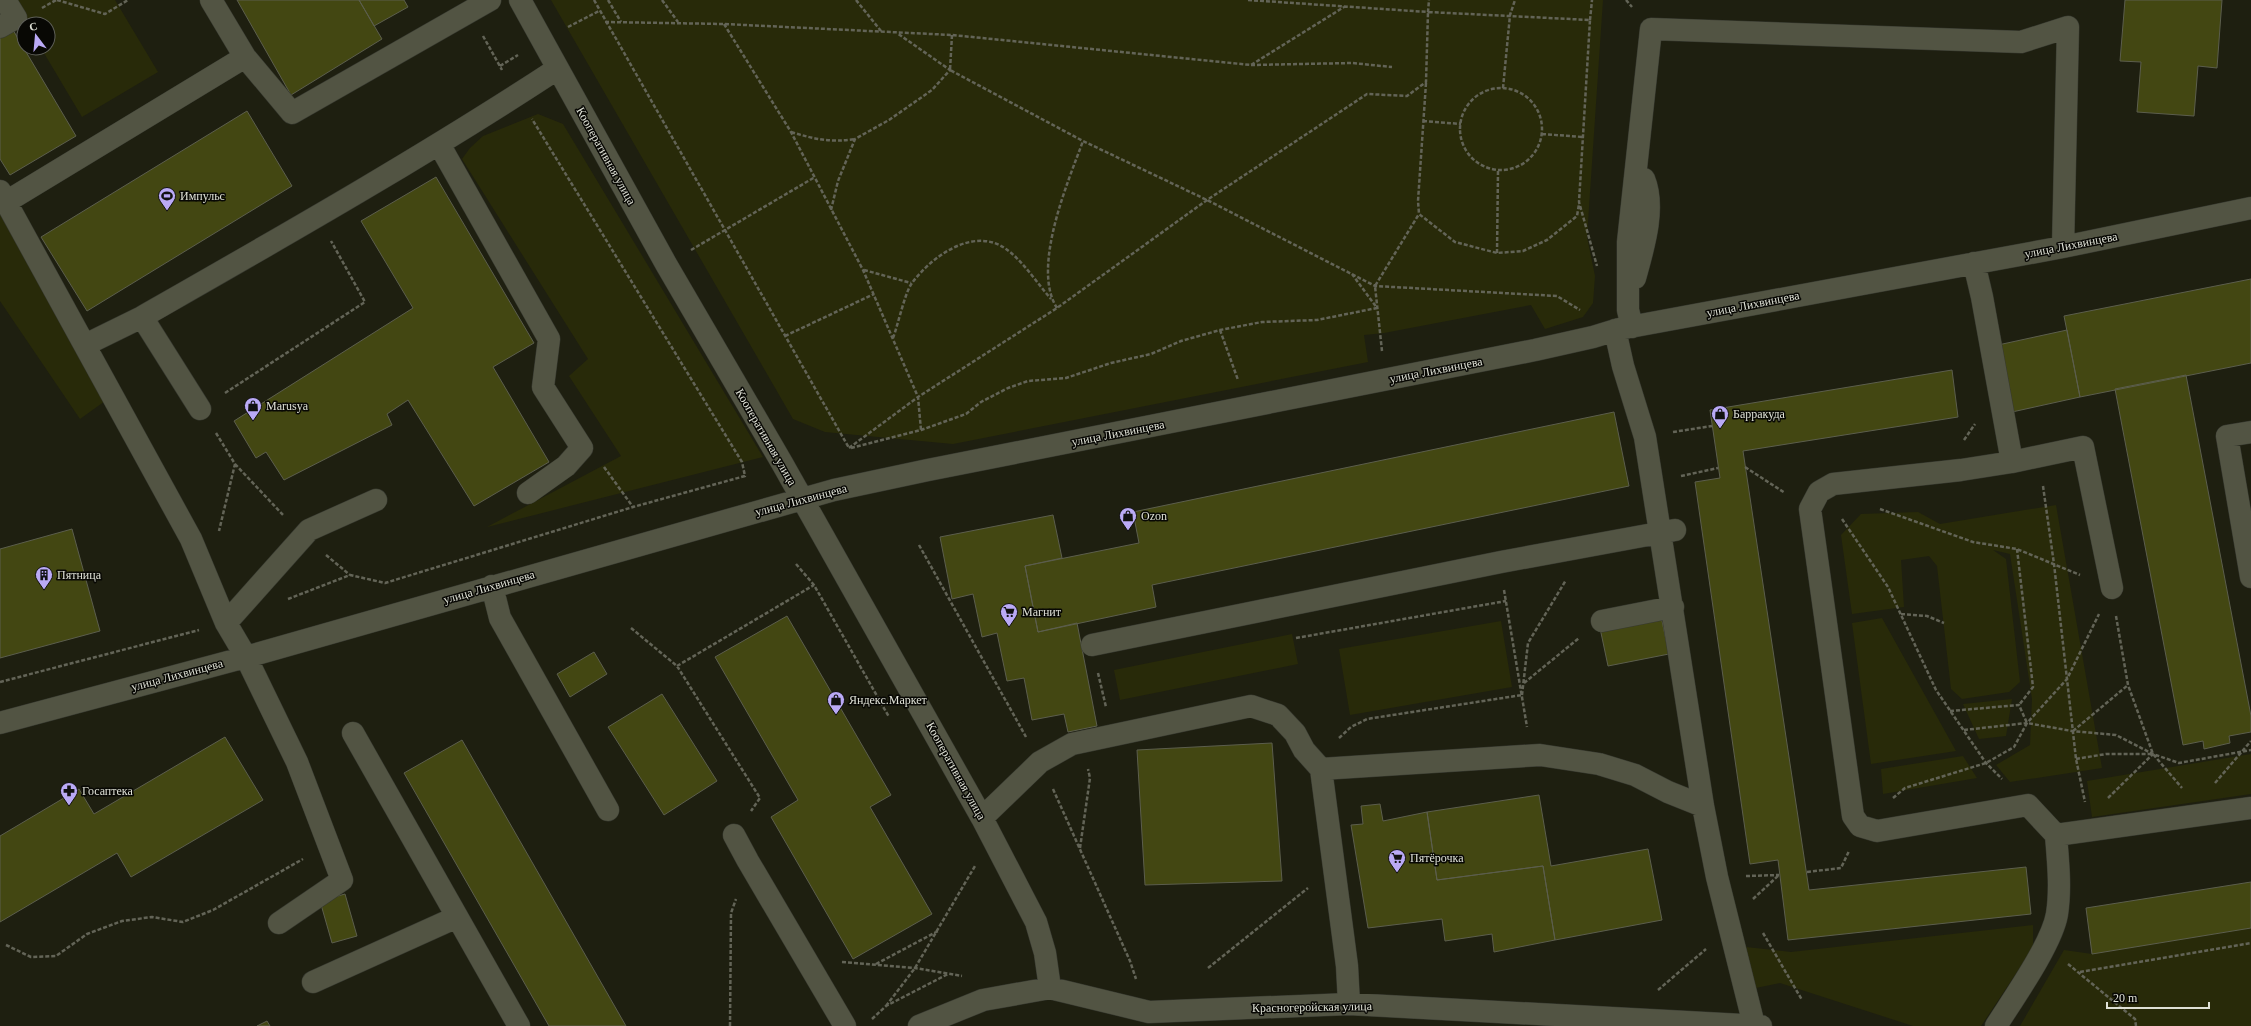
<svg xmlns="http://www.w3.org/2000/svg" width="2251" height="1026" font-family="Georgia,serif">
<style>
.green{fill:#282a09}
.building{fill:#434712;stroke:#5c5e4d}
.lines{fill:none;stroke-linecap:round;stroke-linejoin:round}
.minor-casing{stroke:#373930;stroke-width:23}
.path{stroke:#636457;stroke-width:2.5;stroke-dasharray:4 2;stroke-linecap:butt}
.minor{stroke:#525443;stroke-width:22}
.labels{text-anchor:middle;stroke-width:3;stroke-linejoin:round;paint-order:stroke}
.street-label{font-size:12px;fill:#dfe1d6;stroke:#080804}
.poi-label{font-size:12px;fill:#dfe1d6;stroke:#080804;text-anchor:start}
</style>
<rect width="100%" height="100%" fill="#1e1f10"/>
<path class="green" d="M 13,0 L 115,0 L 158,72 L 82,117 L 41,48 L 48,48 L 48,24 L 27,24 Z
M 551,0 L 1603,0 L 1587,237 L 1595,276 L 1593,303 L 1583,317 L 1545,329 L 1531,305 L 1384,333 L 1364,335 L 1368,362 L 953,444 L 825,432 L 793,419 Z
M 538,114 L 563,124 L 763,457 L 487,527 L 621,456 L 569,376 L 588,359 L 462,159 L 470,148 L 483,136 Z
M 0,206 L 112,396 L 80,419 L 0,301 Z
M 2056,505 L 2102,768 L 2010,782 L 1996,765 L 2030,745 L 2032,699 L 2010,554 L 1993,550 L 2006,559 L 2020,682 L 2009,692 L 1962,699 L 1951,689 L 1937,566 L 1929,556 L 1901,560 L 1904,607 L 1852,614 L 1841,535 L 1861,514 L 1918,512 L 1940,524 Z
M 1882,618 L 1956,751 L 1871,764 L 1852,623 Z
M 1501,621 L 1512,687 L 1350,715 L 1339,649 Z
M 1292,634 L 1298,664 L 1120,700 L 1114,670 Z
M 2012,699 L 2006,736 L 1979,739 L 1963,704 Z
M 2251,754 L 2251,794 L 2092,817 L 2087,781 Z
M 1963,756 L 1977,778 L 1883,794 L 1881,769 Z
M 2033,925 L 2033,948 L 1981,1026 L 1913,1026 L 1780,983 L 1751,989 L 1746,947 L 1791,952 Z
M 2251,928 L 2251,1026 L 2020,1026 L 2064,950 L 2092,954 Z"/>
<path class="building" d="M 237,0 L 359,0 L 382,39 L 291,95 Z
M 359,0 L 404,0 L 408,7 L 374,26 Z
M 2125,0 L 2222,0 L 2217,68 L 2198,66 L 2194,116 L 2137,112 L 2141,62 L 2120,61 Z
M 13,30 L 76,136 L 10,175 L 0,159 L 0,38 Z
M 247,111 L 292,186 L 87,311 L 41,237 Z
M 436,177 L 534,343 L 493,367 L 549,462 L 474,506 L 408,400 L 387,414 L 392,425 L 284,480 L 266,452 L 256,458 L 234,421 L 413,308 L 361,221 Z
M 2251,279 L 2251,363 L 2080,397 L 2064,316 Z
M 2067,330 L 2080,397 L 2012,412 L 1998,345 Z
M 1952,370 L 1958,417 L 1743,451 L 1809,890 L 2026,867 L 2031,914 L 1788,940 L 1778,860 L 1750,864 L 1695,482 L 1720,478 L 1710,410 Z
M 2186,375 L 2251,716 L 2251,732 L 2229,736 L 2230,743 L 2204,749 L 2203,741 L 2183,745 L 2115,389 Z
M 1614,412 L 1629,486 L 1152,585 L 1156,607 L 1038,632 L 1025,566 L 1139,543 L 1133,512 Z
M 1053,515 L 1062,558 L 1025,566 L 1038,632 L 1077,623 L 1097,726 L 1068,732 L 1064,714 L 1032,720 L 1024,678 L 1007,681 L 997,633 L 982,637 L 973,594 L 952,599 L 940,537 Z
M 72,529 L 100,631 L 0,658 L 0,549 Z
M 787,616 L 891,795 L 870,807 L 932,914 L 853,959 L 771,817 L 798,800 L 715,657 Z
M 1661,616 L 1669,654 L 1608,666 L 1600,628 Z
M 594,652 L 607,674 L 570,697 L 557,674 Z
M 662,694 L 717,781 L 664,815 L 608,727 Z
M 225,737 L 263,800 L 131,877 L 117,853 L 0,922 L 0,836 L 79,789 L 94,814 Z
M 462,740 L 626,1026 L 549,1026 L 404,773 Z
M 1272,743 L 1282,881 L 1145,885 L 1137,750 Z
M 1539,795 L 1551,866 L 1648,849 L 1662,920 L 1555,940 L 1543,866 L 1437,880 L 1427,812 Z
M 1380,804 L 1383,821 L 1427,812 L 1437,880 L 1543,866 L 1555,940 L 1494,952 L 1492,934 L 1445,941 L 1442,919 L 1368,928 L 1351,825 L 1363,824 L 1361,806 Z
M 2251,882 L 2251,928 L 2092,954 L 2086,908 Z
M 345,894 L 357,936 L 332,943 L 320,901 Z
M 267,1021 L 270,1026 L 257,1026 Z"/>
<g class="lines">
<defs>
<path id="minor" d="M 520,0 L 666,264 L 782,463 L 982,818 L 1036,922 L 1045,953 L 1050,988
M 0,27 L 16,18 L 5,0
M 245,57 L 292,113 L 490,0
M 439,144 L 549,339 L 543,387 L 582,448 L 566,466 L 528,493
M 0,191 L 191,539 L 226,623 L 246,657 L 297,762 L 342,880 L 279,923
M 6,202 L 245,57 L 211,0
M 1974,263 L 1982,297 L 2012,462 L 1961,470 L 1833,484 L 1819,492 L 1810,509 L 1853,816 L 1860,826 L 1877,831 L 2028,805 L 2056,835
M 1635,278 C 1643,249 1656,208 1644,179
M 1632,327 L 1628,310 L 1628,242 L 1651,29 L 2021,42 L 2068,27 L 2063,247
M 1615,330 L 1623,366 L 1645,437 L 1703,806 L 1717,877 L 1754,1025
M 85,345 L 142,317
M 200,409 L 142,317 C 282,237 423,157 557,69
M 2251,432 L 2227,436 L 2251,577
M 2012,462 L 2083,447 L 2112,588
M 492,586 L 500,618 L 608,810
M 1602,621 L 1673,607
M 226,623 L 309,530 L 376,500
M 1092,645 L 1501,562 L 1675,530
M 0,723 L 246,657 L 834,490 L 928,470 L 1535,350 L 1593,337 L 1619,329 L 2063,247 L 2251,208
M 353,733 L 519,1026
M 982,818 L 1040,762 L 1072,744 L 1251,706 L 1278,715 L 1295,733 L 1304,750 L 1321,769
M 734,835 L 748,861 L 845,1026
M 313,982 L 457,917
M 1349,1004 L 1347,966 L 1321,769 L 1540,755 L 1599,764 L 1635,775 L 1668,792 L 1703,806
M 919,1026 L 983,1000 L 1050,988 L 1149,1012 L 1349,1004 L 1761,1026
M 1996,1026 C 2013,999 2052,944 2057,914 C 2061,888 2058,861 2056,835 L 2251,808"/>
</defs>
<use href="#minor" class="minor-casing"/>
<path class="path" d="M 57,0 L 105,14 L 128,0
M 594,0 L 849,448
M 608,0 L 621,22
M 662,0 L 678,22
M 856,0 L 881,31
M 1248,0 L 1428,12 L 1429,0
M 1626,0 L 1632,7
M 42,8 L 56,0
M 1590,20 L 1592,0
M 605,22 L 724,24 L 952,35 L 1251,65 L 1344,7
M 724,24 L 791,132 L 863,270 L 918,397 L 921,430
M 568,27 L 599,11
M 952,35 L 950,70 L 1083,141 L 1207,200 L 1375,286 L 1557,296 L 1580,310
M 483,36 L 502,70
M 1251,65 L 1352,63 L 1392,67
M 500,66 L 518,55
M 1426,83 L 1418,201 L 1419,214 L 1455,242 L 1497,253 L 1523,251 L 1547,240 L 1577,216 L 1579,204
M 1503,88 L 1510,15 L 1515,0
M1460 129a41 41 0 1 1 82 0a41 41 0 1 1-82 0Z
M 1423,121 L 1461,124
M 791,132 C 814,139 831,143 855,139
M 1542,134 L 1583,137
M 831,210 L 838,181 L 855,139 L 889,120 L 932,90 L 950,70 L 897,33
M 691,250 L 815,177
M 1497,253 L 1498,171
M 864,270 L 911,283
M 1057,308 C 1031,268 1068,182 1083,141
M 1220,330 L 1238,380
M 785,336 L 874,294
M 893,338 C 898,325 905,292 912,283 C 932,256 974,226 1006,249 C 1023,261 1037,283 1051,299
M 1382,351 L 1375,286 L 1419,214
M 225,393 L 365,302 L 331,241
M 1673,432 L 1712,426
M 216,433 L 235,464 L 219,531
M 1964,440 L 1975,424
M 849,448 L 918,397 L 1057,308 L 1207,200 L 1367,94 L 1407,96 L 1426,82 L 1428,12 L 1590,20 L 1579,202 L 1597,266
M 851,448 L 921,430 L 966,414 L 981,402 L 1008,388 L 1028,381 L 1066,378 L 1111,363 L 1151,354 L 1181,341 L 1220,330 L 1262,322 L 1317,320 L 1377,308 L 1352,274
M 235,464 L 284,516
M 604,467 L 633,507
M 1745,467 L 1785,493
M 1681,476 L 1718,468
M 2043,486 L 2054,564 L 2076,759 L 2085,802
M 1880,509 L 1973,542 L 2017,549 L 2080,575
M 1842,519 L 1888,587 L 1936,690 L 1986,763 L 2002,779
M 919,545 L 1026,737
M 2017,549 L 2033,687 L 2019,705
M 326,555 L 350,575
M 796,564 L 814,585 L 889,717
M 1504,590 L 1527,727
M 288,599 L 350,575 L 385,583 L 633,507 L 745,476 L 742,462 L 532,119
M 1901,614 L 1927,616 L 1944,623
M 2116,616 L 2128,685 L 2153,754 L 2182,788
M 631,628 L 677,666 L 760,798 L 751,811
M 1296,638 L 1506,601
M 677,666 L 814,585
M 1098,673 L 1106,707
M 0,682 L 199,630
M 1524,683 L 1579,638
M 1522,695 L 1528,643 L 1566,580
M 1950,711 L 2019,705 L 2027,723
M 1964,730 L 2027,723 L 2067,679 L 2099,614
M 2073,731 L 2128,685
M 1339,738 L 1351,727 L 1367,719 L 1522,695
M 2076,759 L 2106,754 L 2153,754
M 2215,783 L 2251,741
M 1053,789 L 1130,961 L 1136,979
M 1893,798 L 1905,788 L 1986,763 L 2014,747 L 2027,723 L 2072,731 L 2116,735 L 2153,754 L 2179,763 L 2251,750
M 2108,798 L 2153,754
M 1080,848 L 1090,778 L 1088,769
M 1807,872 L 1841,868 L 1849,851
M 1746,876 L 1779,875
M 1753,899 L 1779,875
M 1763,933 L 1802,1000
M 6,945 L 31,957 L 56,956 L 87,934 L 122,921 L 152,917 L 183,922 L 213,910 L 303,859
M 842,962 L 915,968 L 962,976
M 876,964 L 938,931
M 2068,964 L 2135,1019 L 2136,1026
M 1208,968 L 1308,888
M 2080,972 L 2251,943
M 1658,990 L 1706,949
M 886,1006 L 915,968 L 975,866
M 872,1019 L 886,1006 L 948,974
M 730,1026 L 731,913 L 736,899"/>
<use href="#minor" class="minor"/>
</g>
<defs>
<symbol id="stadium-pin" viewBox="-11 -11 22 30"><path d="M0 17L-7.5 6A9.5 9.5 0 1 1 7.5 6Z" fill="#baaaf6" stroke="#080804"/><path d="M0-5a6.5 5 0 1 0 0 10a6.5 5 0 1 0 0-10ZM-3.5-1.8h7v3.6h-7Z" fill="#111"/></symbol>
<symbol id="shop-pin" viewBox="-11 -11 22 30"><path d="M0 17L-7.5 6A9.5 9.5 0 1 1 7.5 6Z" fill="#baaaf6" stroke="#080804"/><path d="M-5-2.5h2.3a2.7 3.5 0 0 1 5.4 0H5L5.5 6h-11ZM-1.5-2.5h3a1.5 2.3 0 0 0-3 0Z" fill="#111"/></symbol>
<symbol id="building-pin" viewBox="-11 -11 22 30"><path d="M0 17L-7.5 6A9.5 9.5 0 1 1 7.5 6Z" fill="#baaaf6" stroke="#080804"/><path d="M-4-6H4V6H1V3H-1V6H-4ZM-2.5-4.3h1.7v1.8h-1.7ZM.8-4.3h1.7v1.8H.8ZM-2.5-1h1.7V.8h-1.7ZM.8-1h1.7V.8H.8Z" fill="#111"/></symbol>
<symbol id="supermarket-pin" viewBox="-11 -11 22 30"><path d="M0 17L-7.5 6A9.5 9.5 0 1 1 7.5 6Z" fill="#baaaf6" stroke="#080804"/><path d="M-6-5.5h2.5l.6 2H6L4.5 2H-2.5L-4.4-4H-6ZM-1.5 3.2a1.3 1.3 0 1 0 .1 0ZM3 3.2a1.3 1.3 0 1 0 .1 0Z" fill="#111"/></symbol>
<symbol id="pharmacy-pin" viewBox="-11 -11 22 30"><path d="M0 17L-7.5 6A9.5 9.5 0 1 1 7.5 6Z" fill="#baaaf6" stroke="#080804"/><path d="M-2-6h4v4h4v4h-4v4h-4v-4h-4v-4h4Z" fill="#111"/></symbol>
</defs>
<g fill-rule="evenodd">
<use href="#stadium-pin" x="157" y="186" width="20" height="27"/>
<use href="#shop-pin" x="243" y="396" width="20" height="27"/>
<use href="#shop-pin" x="1710" y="404" width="20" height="27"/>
<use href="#shop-pin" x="1118" y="506" width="20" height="27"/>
<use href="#building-pin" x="34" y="565" width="20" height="27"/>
<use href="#supermarket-pin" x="999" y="602" width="20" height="27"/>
<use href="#shop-pin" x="826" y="690" width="20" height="27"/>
<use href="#pharmacy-pin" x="59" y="781" width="20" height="27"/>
<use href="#supermarket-pin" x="1387" y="848" width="20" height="27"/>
</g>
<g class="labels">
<g class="street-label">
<text transform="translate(606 156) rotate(61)" y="4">Кооперативная улица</text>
<text transform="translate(2071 245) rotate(-11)" y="4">улица Лихвинцева</text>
<text transform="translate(1753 304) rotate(-11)" y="4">улица Лихвинцева</text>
<text transform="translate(1436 370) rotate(-11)" y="4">улица Лихвинцева</text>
<text transform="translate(1118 433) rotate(-11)" y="4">улица Лихвинцева</text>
<text transform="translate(766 437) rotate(60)" y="4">Кооперативная улица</text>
<text transform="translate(801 500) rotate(-15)" y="4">улица Лихвинцева</text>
<text transform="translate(489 587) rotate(-16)" y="4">улица Лихвинцева</text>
<text transform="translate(177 675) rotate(-15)" y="4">улица Лихвинцева</text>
<text transform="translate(956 771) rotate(61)" y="4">Кооперативная улица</text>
<text transform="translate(1312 1007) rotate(-1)" y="4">Красногеройская улица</text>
</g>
<g class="poi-label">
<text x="180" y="200">Импульс</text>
<text x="266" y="410">Marusya</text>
<text x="1733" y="418">Барракуда</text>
<text x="1141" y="520">Ozon</text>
<text x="57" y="579">Пятница</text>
<text x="1022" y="616">Магнит</text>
<text x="849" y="704">Яндекс.Маркет</text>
<text x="82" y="795">Госаптека</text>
<text x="1410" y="862">Пятёрочка</text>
</g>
</g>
<g transform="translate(36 36) rotate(344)"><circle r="19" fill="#080804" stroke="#5e5f58"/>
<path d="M0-3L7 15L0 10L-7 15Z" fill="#baaaf6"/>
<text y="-6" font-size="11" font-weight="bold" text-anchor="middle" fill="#dfe1d6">С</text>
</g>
<path d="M2107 1002v6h102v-6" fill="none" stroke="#dfe1d6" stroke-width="2"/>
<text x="2113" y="1002" font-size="12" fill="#dfe1d6" stroke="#080804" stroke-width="3" paint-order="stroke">20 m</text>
</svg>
